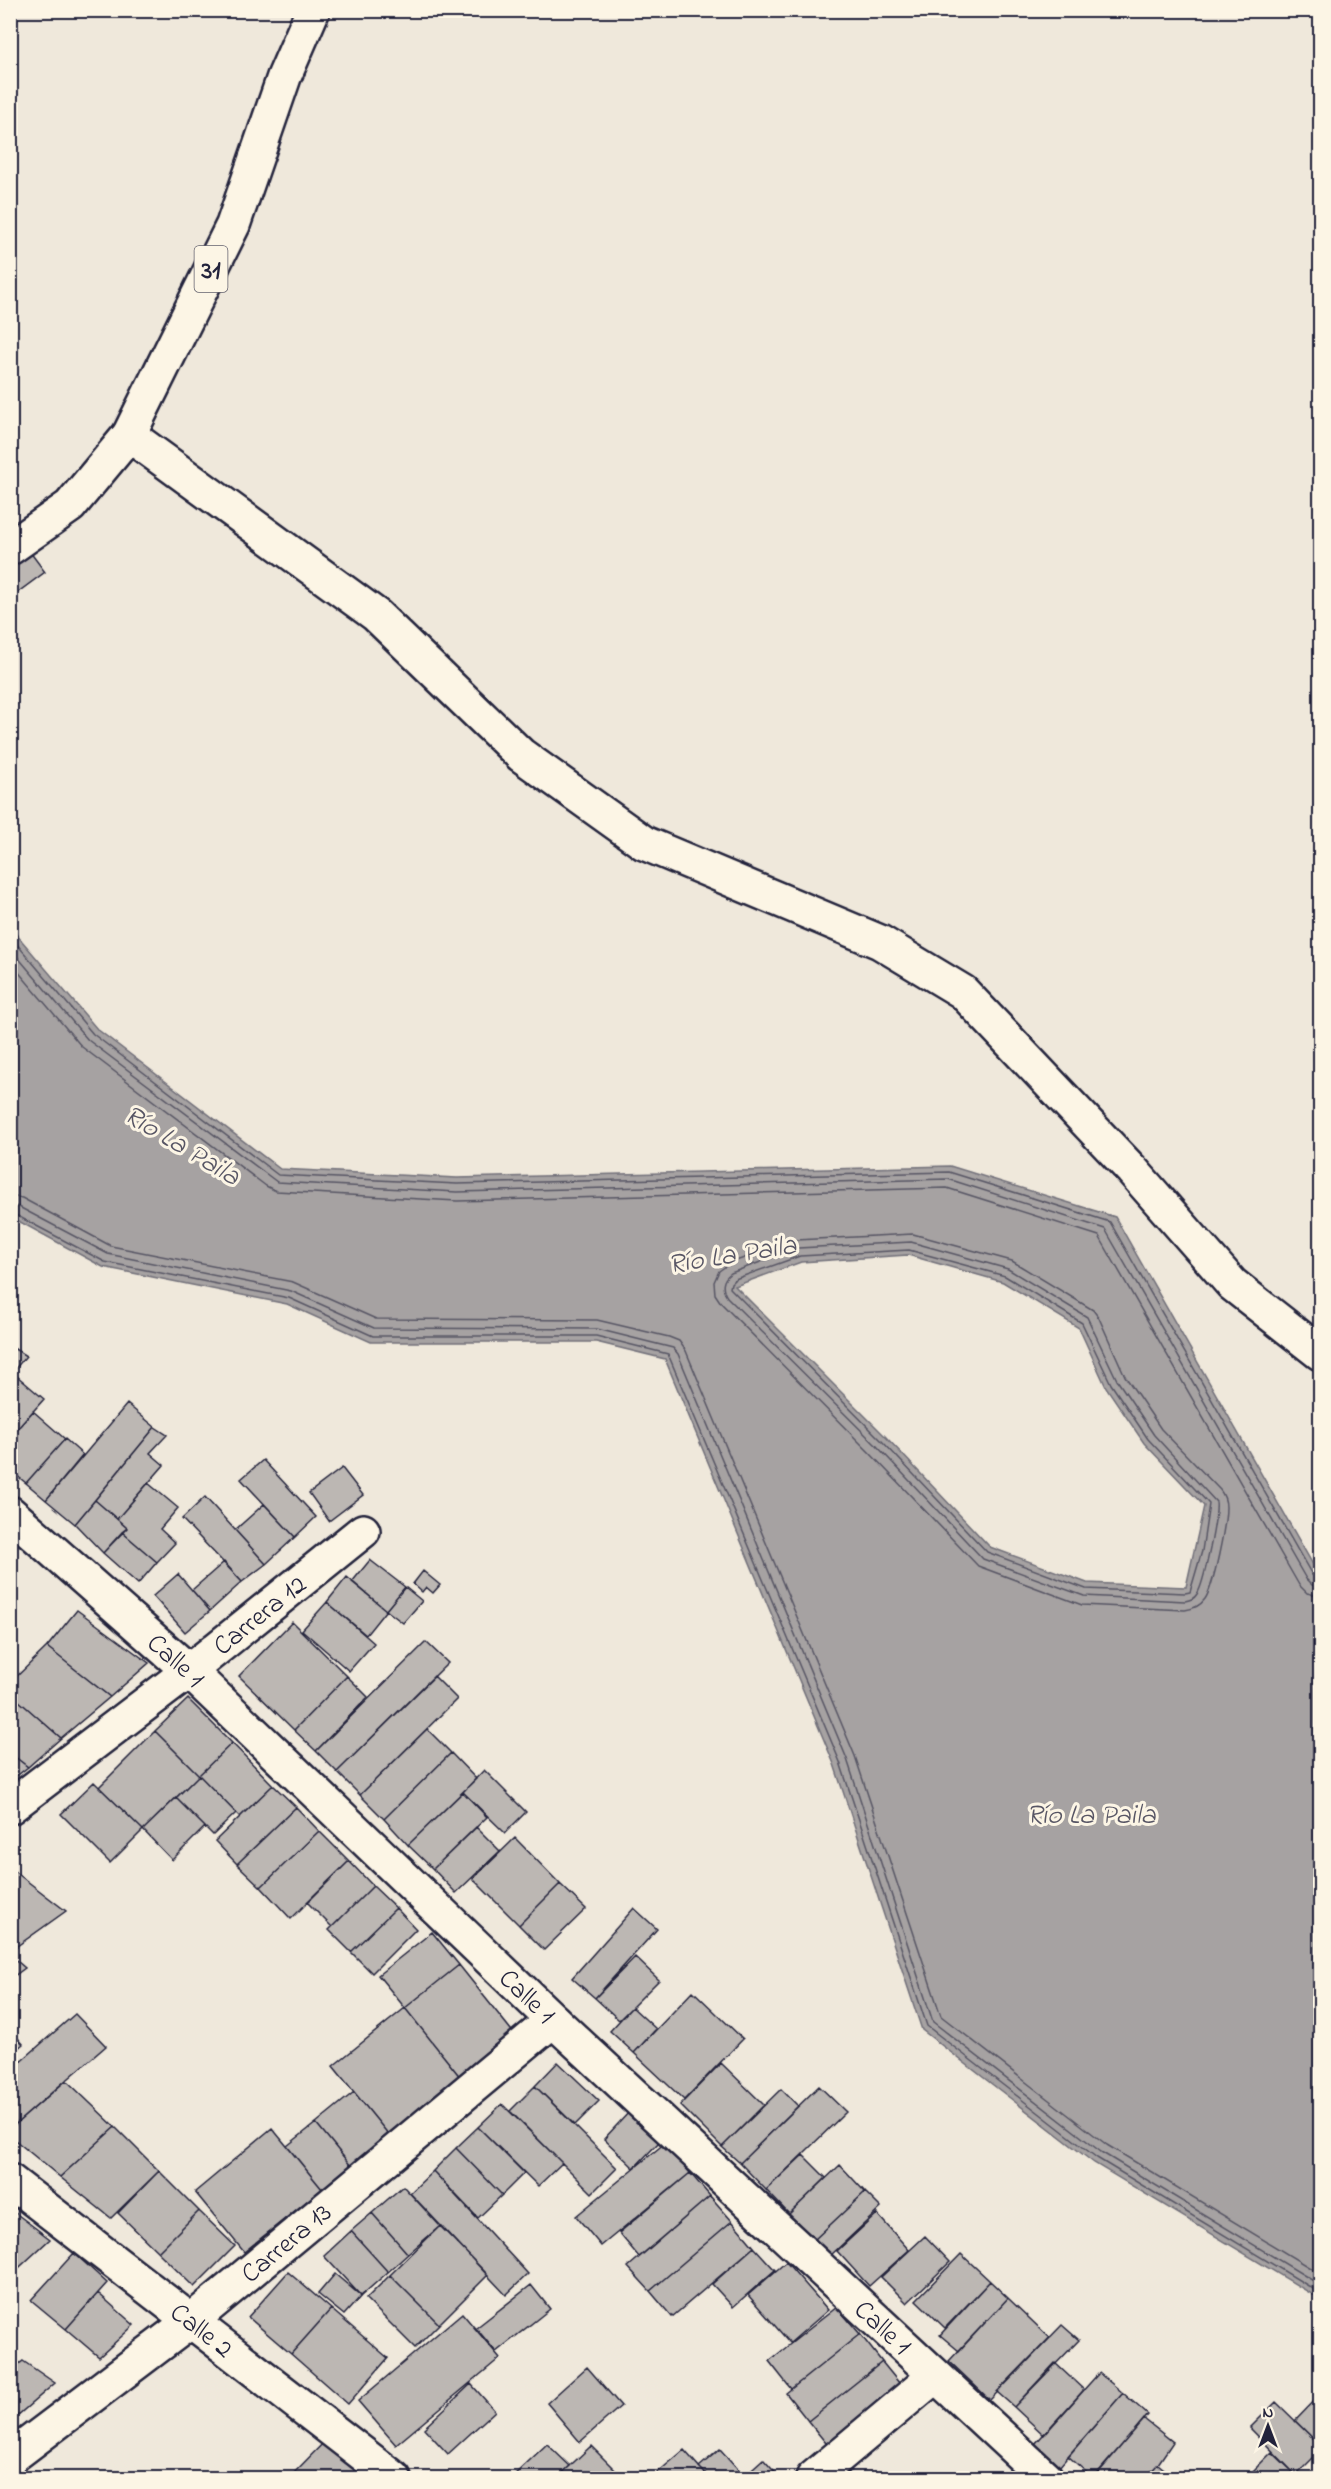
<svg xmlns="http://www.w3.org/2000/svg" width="1331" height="2489" font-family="'Indie Flower',sans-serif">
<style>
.water{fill:#a6a2a2;stroke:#716f79;stroke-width:1.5;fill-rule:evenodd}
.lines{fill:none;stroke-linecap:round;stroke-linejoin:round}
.shore{stroke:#575564;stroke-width:1.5}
.building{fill:#bcb7b3;stroke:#22223b;stroke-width:1.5}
.minor-casing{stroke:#22223b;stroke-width:38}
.major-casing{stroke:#22223b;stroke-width:38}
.minor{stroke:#fcf5e5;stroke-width:33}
.major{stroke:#fcf5e5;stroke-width:33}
.labels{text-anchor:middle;stroke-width:6;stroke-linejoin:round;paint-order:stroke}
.shield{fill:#fcf5e5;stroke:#63616e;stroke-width:1.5}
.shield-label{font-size:26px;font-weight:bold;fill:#22223b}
.street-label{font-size:27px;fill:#22223b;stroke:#fcf5e5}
.water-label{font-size:28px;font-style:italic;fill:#575564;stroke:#fcf5e5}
</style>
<rect width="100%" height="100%" fill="#efe8db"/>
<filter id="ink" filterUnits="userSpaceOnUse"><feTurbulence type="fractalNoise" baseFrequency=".0167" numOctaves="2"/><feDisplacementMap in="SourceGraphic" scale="12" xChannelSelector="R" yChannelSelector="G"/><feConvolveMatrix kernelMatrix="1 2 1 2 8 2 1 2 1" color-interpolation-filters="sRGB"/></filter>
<g filter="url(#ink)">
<path class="water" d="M 10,927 L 97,1029 L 280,1169 L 457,1178 L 950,1166 L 1115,1217 L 1320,1577 L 1320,2299 L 1094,2163 L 922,2030 L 834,1764 L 665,1359 L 596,1342 L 371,1342 L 287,1304 L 103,1267 L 11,1217 ZM 908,1255 L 1003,1282 L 1079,1328 L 1106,1387 L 1144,1443 L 1204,1506 L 1186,1587 L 1087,1583 L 990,1547 L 885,1436 L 735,1286 L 801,1262 Z"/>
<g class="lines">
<path class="shore" d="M 10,936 L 93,1034 L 278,1175 L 457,1184 L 949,1172 L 1110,1222 L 1312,1575 L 1320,1579
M 10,948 L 88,1040 L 277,1182 L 457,1192 L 948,1179 L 1105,1229 L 1306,1579 L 1312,1585 L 1320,1587
M 10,962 L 82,1047 L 266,1186 L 276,1191 L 457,1201 L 947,1188 L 1099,1236 L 1299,1585 L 1307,1593 L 1320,1596
M 10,1196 L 22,1198 L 111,1246 L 293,1282 L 376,1319 L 597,1320 L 669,1337 L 679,1341 L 686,1351 L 855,1756 L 941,2016 L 1107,2145 L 1320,2274
M 10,1205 L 19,1207 L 108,1254 L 291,1291 L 374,1328 L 597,1329 L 673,1348 L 678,1354 L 847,1759 L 933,2022 L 1101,2152 L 1320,2285
M 10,1212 L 105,1262 L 289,1298 L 373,1336 L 596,1336 L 668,1354 L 840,1762 L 927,2026 L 1097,2158 L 1320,2293
M 913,1234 L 1012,1261 L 1093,1310 L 1099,1318 L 1125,1376 L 1161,1429 L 1220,1490 C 1224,1495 1226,1501 1226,1507 C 1226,1524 1214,1586 1205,1599 C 1200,1606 1193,1609 1185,1610 L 1082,1605 L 978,1566 L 869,1452 L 721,1303 L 715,1294 L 714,1282 L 719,1271 L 730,1263 L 796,1240 Z
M 911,1242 L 1008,1269 L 1087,1317 L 1117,1380 L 1154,1435 L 1216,1502 C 1218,1514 1204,1585 1197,1594 C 1194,1599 1190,1600 1185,1601 L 1084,1596 L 983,1559 L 876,1445 L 727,1297 C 721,1288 722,1279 731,1273 L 798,1248 Z
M 909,1250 L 1005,1276 L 1082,1323 L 1111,1384 L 1148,1439 L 1209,1504 L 1202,1551 L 1190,1592 L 1185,1593 L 1086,1589 L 987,1552 L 881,1440 L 730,1288 L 731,1283 L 735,1279 L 800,1256 Z"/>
</g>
<path class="building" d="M 10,525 L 45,572 L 10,598 Z
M 10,1346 L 26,1356 L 10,1375 Z
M 17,1376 L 44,1399 L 10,1437 L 10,1383 Z
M 127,1404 L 155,1427 L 75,1524 L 46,1500 Z
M 33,1411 L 65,1439 L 26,1483 L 10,1470 L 10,1437 Z
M 155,1427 L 167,1435 L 150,1453 L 164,1465 L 117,1519 L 95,1500 Z
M 65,1439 L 83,1455 L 46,1500 L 26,1483 Z
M 263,1460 L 316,1517 L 295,1537 L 241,1479 Z
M 342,1468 L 363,1495 L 329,1521 L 309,1493 Z
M 148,1483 L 178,1508 L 160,1529 L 175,1543 L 157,1562 L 122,1532 L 127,1528 L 117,1519 Z
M 205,1497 L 266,1564 L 242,1582 L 182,1519 Z
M 95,1500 L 127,1528 L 103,1553 L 75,1524 Z
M 264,1504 L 295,1537 L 266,1564 L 235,1530 Z
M 122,1532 L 157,1562 L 138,1584 L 103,1553 Z
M 370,1560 L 405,1587 L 386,1610 L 352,1582 Z
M 224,1562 L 242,1582 L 210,1611 L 192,1590 Z
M 423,1571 L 440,1585 L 433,1593 L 426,1587 L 422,1592 L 413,1584 Z
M 178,1574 L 210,1611 L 185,1632 L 153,1596 Z
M 347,1577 L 386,1610 L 366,1635 L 327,1602 Z
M 405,1587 L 422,1601 L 403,1623 L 386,1610 Z
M 327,1602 L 374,1643 L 349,1671 L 302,1630 Z
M 77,1610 L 149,1663 L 110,1697 L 47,1647 Z
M 292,1622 L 347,1676 L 294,1730 L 239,1676 Z
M 426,1642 L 448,1663 L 337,1772 L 316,1751 Z
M 47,1647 L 110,1697 L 61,1738 L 10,1693 L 10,1683 Z
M 347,1676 L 368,1697 L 316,1751 L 294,1730 Z
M 434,1676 L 457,1699 L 360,1795 L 337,1772 Z
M 10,1693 L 61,1738 L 28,1767 L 10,1753 Z
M 188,1699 L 232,1743 L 199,1775 L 155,1731 Z
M 427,1729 L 451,1753 L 384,1819 L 360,1795 Z
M 155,1731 L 199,1775 L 143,1830 L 99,1787 Z
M 232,1743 L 273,1785 L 240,1817 L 199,1775 Z
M 10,1753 L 28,1767 L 10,1781 Z
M 451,1753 L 476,1779 L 408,1845 L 384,1819 Z
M 484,1770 L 526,1812 L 505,1833 L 463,1792 Z
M 199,1775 L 236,1813 L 213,1835 L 176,1798 Z
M 94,1782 L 143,1830 L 110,1863 L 61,1814 Z
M 273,1785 L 296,1807 L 237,1864 L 215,1841 Z
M 463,1792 L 487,1817 L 433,1869 L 408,1845 Z
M 176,1798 L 205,1827 L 172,1860 L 143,1830 Z
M 296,1807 L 319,1831 L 261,1887 L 237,1864 Z
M 476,1827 L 500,1851 L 456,1893 L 433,1869 Z
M 319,1831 L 349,1861 L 291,1919 L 261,1887 Z
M 515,1838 L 560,1884 L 519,1925 L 473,1879 Z
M 349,1861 L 373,1886 L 332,1927 L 307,1902 Z
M 10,1868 L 66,1911 L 10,1951 Z
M 560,1884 L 586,1909 L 544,1950 L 519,1925 Z
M 373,1886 L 396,1908 L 351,1952 L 329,1930 Z
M 396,1908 L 416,1929 L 372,1973 L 351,1952 Z
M 634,1908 L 657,1929 L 595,1998 L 572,1978 Z
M 432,1932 L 459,1965 L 405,2008 L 378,1975 Z
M 10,1955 L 25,1968 L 10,1979 Z
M 635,1957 L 659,1980 L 619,2020 L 595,1998 Z
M 459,1965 L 515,2035 L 461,2078 L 405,2008 Z
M 693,1991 L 743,2039 L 684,2100 L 634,2053 Z
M 632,2007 L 656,2029 L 634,2053 L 610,2031 Z
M 405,2008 L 461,2078 L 389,2135 L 333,2066 Z
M 75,2014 L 106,2046 L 10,2129 L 10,2071 Z
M 10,2029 L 23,2044 L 10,2055 Z
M 558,2062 L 599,2101 L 575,2125 L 535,2086 Z
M 721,2063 L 764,2105 L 722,2147 L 680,2105 Z
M 66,2080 L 115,2127 L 60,2177 L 10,2136 L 10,2129 Z
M 535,2086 L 617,2168 L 592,2193 L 510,2111 Z
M 819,2086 L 846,2112 L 766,2190 L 740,2163 Z
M 781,2089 L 798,2106 L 740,2163 L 722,2147 Z
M 354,2092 L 389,2135 L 351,2166 L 316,2123 Z
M 502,2104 L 562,2163 L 538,2186 L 478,2127 Z
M 630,2111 L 661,2140 L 634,2168 L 604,2139 Z
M 316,2123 L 351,2166 L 322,2189 L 287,2146 Z
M 115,2127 L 159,2171 L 111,2218 L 60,2177 Z
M 478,2127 L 524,2173 L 502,2195 L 456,2148 Z
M 272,2128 L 322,2189 L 244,2252 L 195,2192 Z
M 665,2143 L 690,2173 L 601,2246 L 576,2216 Z
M 456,2148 L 502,2195 L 478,2218 L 433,2171 Z
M 803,2155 L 826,2178 L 789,2214 L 766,2190 Z
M 840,2165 L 865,2192 L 814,2240 L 789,2214 Z
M 159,2171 L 199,2211 L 158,2252 L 118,2213 Z
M 433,2171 L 528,2274 L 506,2295 L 410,2193 Z
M 690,2173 L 710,2196 L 639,2257 L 619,2233 Z
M 403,2186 L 440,2226 L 408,2254 L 372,2213 Z
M 865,2192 L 881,2208 L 830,2256 L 814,2240 Z
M 710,2196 L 732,2221 L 650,2291 L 628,2267 Z
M 10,2209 L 50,2239 L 10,2276 Z
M 199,2211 L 235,2246 L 194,2287 L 158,2252 Z
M 372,2213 L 408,2254 L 388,2272 L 351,2231 Z
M 877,2214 L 909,2250 L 869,2286 L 837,2251 Z
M 732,2221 L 754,2247 L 672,2317 L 650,2291 Z
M 440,2226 L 488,2275 L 439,2324 L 390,2275 Z
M 351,2231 L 388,2272 L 361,2296 L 324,2256 Z
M 925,2236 L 950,2262 L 907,2303 L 881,2277 Z
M 754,2247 L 775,2270 L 733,2307 L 712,2284 Z
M 74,2253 L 107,2283 L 66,2329 L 31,2300 Z
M 961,2254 L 990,2281 L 945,2328 L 916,2300 Z
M 786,2262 L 828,2310 L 790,2343 L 748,2295 Z
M 288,2272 L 331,2309 L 291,2354 L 248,2317 Z
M 335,2274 L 361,2296 L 344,2315 L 318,2294 Z
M 390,2275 L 439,2324 L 415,2348 L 366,2299 Z
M 990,2281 L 1008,2298 L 959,2351 L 940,2335 Z
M 531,2285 L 550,2309 L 496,2352 L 476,2328 Z
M 98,2293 L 134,2325 L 99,2357 L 66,2329 Z
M 1008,2298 L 1050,2338 L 990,2400 L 949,2361 Z
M 837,2307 L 860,2334 L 791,2389 L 769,2361 Z
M 331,2309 L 388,2358 L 348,2404 L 291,2354 Z
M 462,2313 L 500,2358 L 396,2445 L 358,2401 Z
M 1062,2325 L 1079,2340 L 1014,2407 L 997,2392 Z
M 860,2334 L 882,2362 L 808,2421 L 786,2393 Z
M 23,2361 L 55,2383 L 10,2422 L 10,2371 Z
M 882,2362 L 904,2389 L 830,2448 L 808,2421 Z
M 1055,2363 L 1084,2390 L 1044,2435 L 1014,2407 Z
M 587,2367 L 621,2406 L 580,2442 L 547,2403 Z
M 1099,2373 L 1123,2393 L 1059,2467 L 1034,2445 Z
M 471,2384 L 495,2411 L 448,2454 L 424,2428 Z
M 1123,2393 L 1148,2415 L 1093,2478 L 1068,2456 Z
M 1320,2395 L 1320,2445 L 1295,2421 Z
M 1276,2402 L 1320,2445 L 1320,2451 L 1296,2475 L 1250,2428 Z
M 1144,2419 L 1173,2442 L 1158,2464 L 1145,2478 L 1094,2478 Z
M 331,2435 L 371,2474 L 366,2478 L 289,2478 Z
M 547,2444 L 570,2466 L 557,2478 L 511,2478 Z
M 591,2446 L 623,2478 L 557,2478 Z
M 720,2449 L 746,2478 L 710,2478 L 699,2467 Z
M 684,2450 L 709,2478 L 662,2478 L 657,2473 Z
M 1272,2452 L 1296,2475 L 1293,2478 L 1246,2478 Z
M 763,2459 L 780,2478 L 746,2478 L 744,2476 Z
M 1158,2464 L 1175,2478 L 1145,2478 Z"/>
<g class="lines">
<defs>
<g id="minor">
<path d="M 129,435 L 376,615 L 521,755 L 644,843 L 880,942 L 963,992 L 1132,1170 L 1232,1284 L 1320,1353"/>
<path id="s1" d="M 10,1513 L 189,1671 L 553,2020 L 1046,2478"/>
<path id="s2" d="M 10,1807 L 189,1671 L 363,1531"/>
<path id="s3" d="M 10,2181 L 394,2478"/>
<path id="s4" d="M 10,2458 L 191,2321 L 553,2020"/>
<path d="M 813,2478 L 935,2376"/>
</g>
<path id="major" d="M 10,548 L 70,506 L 129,435 L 233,225 L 284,77 L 313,10"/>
</defs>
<use href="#minor" class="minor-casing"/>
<use href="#major" class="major-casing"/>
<use href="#minor" class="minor"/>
<use href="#major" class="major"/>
</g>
</g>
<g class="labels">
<rect class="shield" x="194.5" y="246" width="33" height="46" rx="4.5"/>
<g class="shield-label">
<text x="211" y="278">31</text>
</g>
<g class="street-label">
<text dy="9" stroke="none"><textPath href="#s2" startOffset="315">Carrera 12</textPath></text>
<text dy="9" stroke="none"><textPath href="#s1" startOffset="222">Calle 1</textPath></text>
<text dy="9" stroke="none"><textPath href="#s1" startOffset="708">Calle 1</textPath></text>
<text dy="9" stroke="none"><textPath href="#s4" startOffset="350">Carrera 13</textPath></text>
<text dy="9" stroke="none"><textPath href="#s1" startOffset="1194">Calle 1</textPath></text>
<text dy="9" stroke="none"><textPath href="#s3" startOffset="243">Calle 2</textPath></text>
</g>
<g class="water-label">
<text transform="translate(183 1144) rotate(31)" y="10">Río La Paila</text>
<text transform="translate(732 1253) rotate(-9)" y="10">Río La Paila</text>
<text x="1091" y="1823">Río La Paila</text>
</g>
</g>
<rect width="1331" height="2489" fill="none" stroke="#fcf5e5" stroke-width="36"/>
<rect x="18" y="18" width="1295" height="2453" fill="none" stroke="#22223b" stroke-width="2" filter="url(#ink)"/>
<g transform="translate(1268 2426)" stroke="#fcf5e5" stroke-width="4.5" paint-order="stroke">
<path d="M0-4.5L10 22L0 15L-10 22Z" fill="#22223b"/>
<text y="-9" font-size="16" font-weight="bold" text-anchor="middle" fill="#22223b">N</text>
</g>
</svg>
